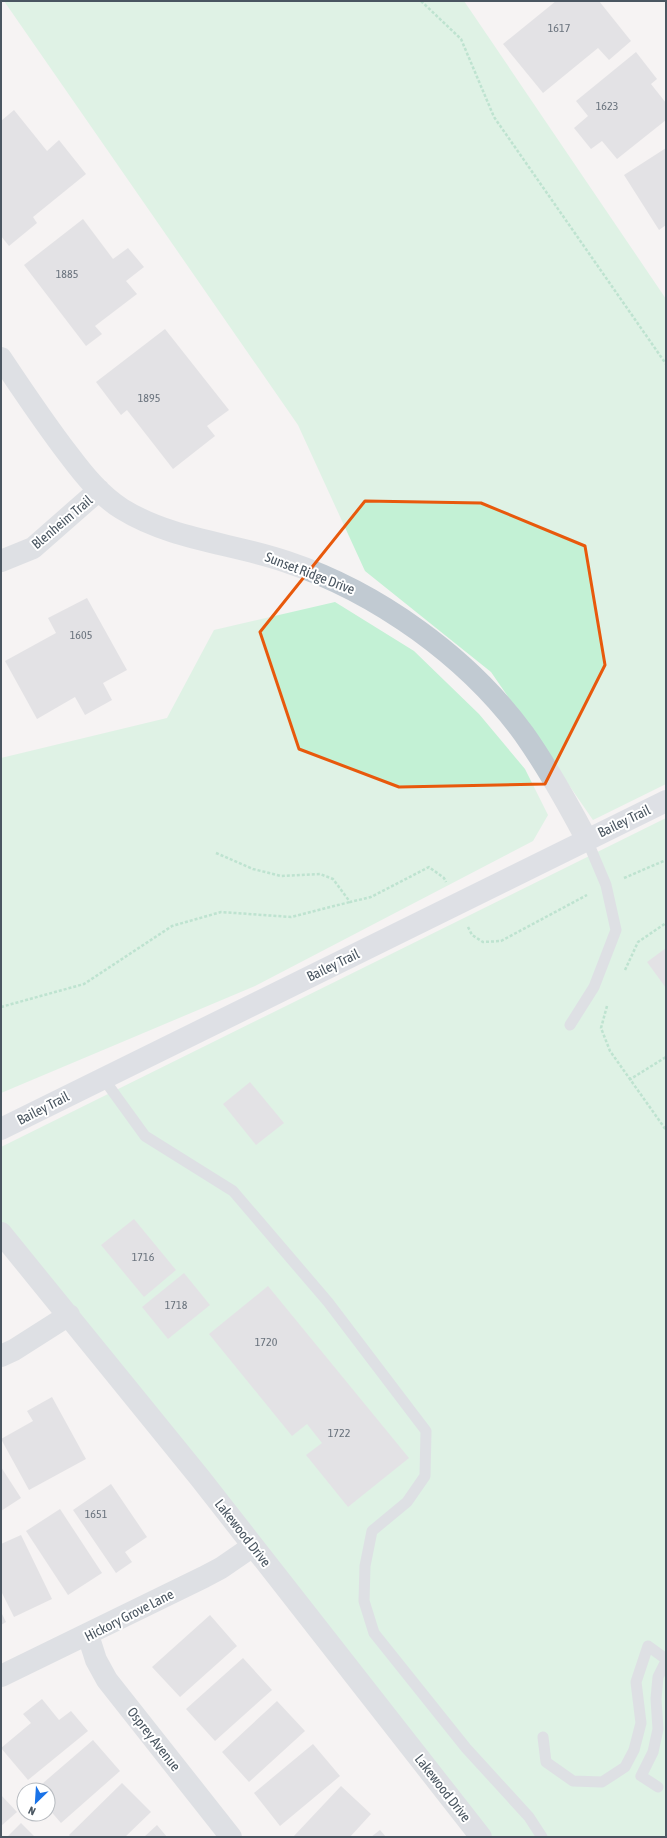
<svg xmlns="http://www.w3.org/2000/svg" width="667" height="1838" font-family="'Asap Condensed',sans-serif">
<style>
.green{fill:#c3f1d5}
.building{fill:#cdcfd5}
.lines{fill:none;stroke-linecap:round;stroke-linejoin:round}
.path{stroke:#7ad0a6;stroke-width:2.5;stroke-dasharray:3 2;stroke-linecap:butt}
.lane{stroke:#c1cad2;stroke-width:11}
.street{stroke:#c1cad2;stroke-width:22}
.secondary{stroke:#c1cbd6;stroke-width:22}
.marked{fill:none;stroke:#e8590c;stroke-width:3;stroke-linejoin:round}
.labels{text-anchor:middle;stroke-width:4;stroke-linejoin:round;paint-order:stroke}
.number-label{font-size:12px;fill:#6b747e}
.street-label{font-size:14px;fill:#4a5661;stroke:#fff}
</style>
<rect width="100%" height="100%" fill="#f5f3f3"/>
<path class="green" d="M 4,1 L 464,1 L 666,299 L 666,784 L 593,820 L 491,672 L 365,571 L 298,425 Z
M 335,602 L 414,651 L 479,714 L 525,769 L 548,815 L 533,841 L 255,986 L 1,1093 L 1,758 L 167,718 L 214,630 Z
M 666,818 L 666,1837 L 478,1837 L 1,1234 L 1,1147 Z"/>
<path class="building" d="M 556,1 L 599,1 L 631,41 L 609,60 L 598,48 L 543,93 L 503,44 Z
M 636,52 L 657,79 L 651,84 L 666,103 L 666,120 L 617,159 L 602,141 L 591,149 L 574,128 L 588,116 L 576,101 Z
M 14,110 L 47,151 L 59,140 L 86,174 L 33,217 L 37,223 L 9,246 L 1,236 L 1,121 Z
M 666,148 L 666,225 L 659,230 L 624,175 Z
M 83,219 L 113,259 L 128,248 L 144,267 L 126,281 L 137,294 L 95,326 L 102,334 L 86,346 L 24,265 Z
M 165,329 L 229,410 L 207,426 L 215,436 L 173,469 L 127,410 L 121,415 L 96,382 Z
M 87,598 L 127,670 L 103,683 L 112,700 L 85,715 L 75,697 L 37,719 L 5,661 L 56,633 L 48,618 Z
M 666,948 L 666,988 L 647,962 Z
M 250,1082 L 284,1123 L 256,1145 L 223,1104 Z
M 134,1219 L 176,1270 L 144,1297 L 101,1245 Z
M 184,1273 L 210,1305 L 168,1339 L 142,1307 Z
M 268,1286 L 409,1458 L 348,1507 L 306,1455 L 322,1443 L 307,1424 L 292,1436 L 209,1334 Z
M 52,1397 L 86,1459 L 29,1490 L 1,1439 L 33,1421 L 27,1411 Z
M 1,1467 L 21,1498 L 1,1511 Z
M 111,1484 L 147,1537 L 125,1552 L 132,1562 L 116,1573 L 73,1510 Z
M 60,1509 L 102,1573 L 68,1595 L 26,1531 Z
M 21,1535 L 52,1599 L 14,1617 L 1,1591 L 1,1544 Z
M 1,1612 L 6,1622 L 1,1625 Z
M 210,1615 L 237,1646 L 180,1697 L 152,1667 Z
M 243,1658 L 272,1690 L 215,1741 L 186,1709 Z
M 42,1699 L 59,1720 L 71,1711 L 88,1731 L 28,1780 L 1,1748 L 31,1723 L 23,1714 Z
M 277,1701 L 305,1731 L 249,1782 L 222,1752 Z
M 93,1740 L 120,1771 L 61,1823 L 48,1808 L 48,1790 L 35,1790 Z
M 313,1744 L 340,1776 L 280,1826 L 254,1793 Z
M 122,1783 L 151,1812 L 125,1837 L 71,1837 L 69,1835 Z
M 341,1786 L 371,1814 L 350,1837 L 293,1837 Z
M 1,1795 L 17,1812 L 1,1826 Z
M 21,1823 L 35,1837 L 7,1837 Z
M 157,1825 L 167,1837 L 144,1837 Z
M 380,1830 L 386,1837 L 371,1837 Z"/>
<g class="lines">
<path class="path" d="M 421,1 L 461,39 L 494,117 L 666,364
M 216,853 L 253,869 L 281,876 L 320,874 L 333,879 L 350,902 L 371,897 L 429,867 L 444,878 L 446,882
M 624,878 L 666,860
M 468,927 L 472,935 L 483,942 L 501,941 L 587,895
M 625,970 L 638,942 L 666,923
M 607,1006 L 601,1028 L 610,1051 L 666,1130
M 1,1007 L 84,984 L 172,926 L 221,912 L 291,917 L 350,902
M 629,1080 L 666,1057"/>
<path class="lane" d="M 570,1025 L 594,987 L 616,930 L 606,885 L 587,840
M 103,1078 L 145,1136 L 233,1191 L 328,1302 L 426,1431 L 425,1476 L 407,1502 L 372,1531 L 365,1566 L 364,1601 L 374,1633 L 466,1748 L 529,1817 L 542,1837
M 543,1737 L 546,1762 L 573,1781 L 602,1782 L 625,1767 L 634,1750 L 641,1723 L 636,1682 L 648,1646 L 666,1659
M 658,1787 L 641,1776 L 653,1752 L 658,1729 L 656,1699 L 658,1677 L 666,1661"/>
<path class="street" d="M 1,358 C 23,391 45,424 69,455 C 84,475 101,496 122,509 C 172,540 232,543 287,562 C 377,592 468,657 524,734 C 548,768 568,804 587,840
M 1,561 L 33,548 L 99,490
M 1,1233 L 200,1478 L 481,1837
M 1,1356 L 14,1350 L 69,1315
M 88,1635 L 96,1660 L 107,1680 L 231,1837
M 1,1676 L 204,1577 L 221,1568 L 253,1546"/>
<path class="secondary" d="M 1,1129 L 666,801"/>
</g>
<path d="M0 0H667V1838H0ZM 365,501 L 481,503 L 585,546 L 605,665 L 545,784 L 399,787 L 299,749 L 260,632 Z" fill="#f5f3f3" fill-opacity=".55" fill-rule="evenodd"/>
<path class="marked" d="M 365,501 L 481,503 L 585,546 L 605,665 L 545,784 L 399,787 L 299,749 L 260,632 Z"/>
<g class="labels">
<g class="number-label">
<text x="559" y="32">1617</text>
<text x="607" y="110">1623</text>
<text x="67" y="278">1885</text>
<text x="149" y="402">1895</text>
<text x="81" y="639">1605</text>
<text x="143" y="1261">1716</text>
<text x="176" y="1309">1718</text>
<text x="266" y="1346">1720</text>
<text x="339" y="1437">1722</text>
<text x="96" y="1518">1651</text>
</g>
<g class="street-label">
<text transform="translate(62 522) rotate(-40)" y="5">Blenheim Trail</text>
<text transform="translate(310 573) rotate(21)" y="5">Sunset Ridge Drive</text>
<text transform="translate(624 821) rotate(-26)" y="5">Bailey Trail</text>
<text transform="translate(333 965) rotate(-26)" y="5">Bailey Trail</text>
<text transform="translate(43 1108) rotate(-27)" y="5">Bailey Trail</text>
<text transform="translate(243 1533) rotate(52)" y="5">Lakewood Drive</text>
<text transform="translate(129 1615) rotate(-27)" y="5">Hickory Grove Lane</text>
<text transform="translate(154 1739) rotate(52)" y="5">Osprey Avenue</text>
<text transform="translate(443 1788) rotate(52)" y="5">Lakewood Drive</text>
</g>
</g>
<rect width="667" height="1838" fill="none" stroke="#4a5661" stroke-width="4"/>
<g transform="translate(36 1802) rotate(205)"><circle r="19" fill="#ffffff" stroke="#b7bbc0"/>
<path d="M0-3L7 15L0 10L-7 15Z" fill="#1a73e8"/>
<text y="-6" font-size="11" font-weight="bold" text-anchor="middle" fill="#4a5661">N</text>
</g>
</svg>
